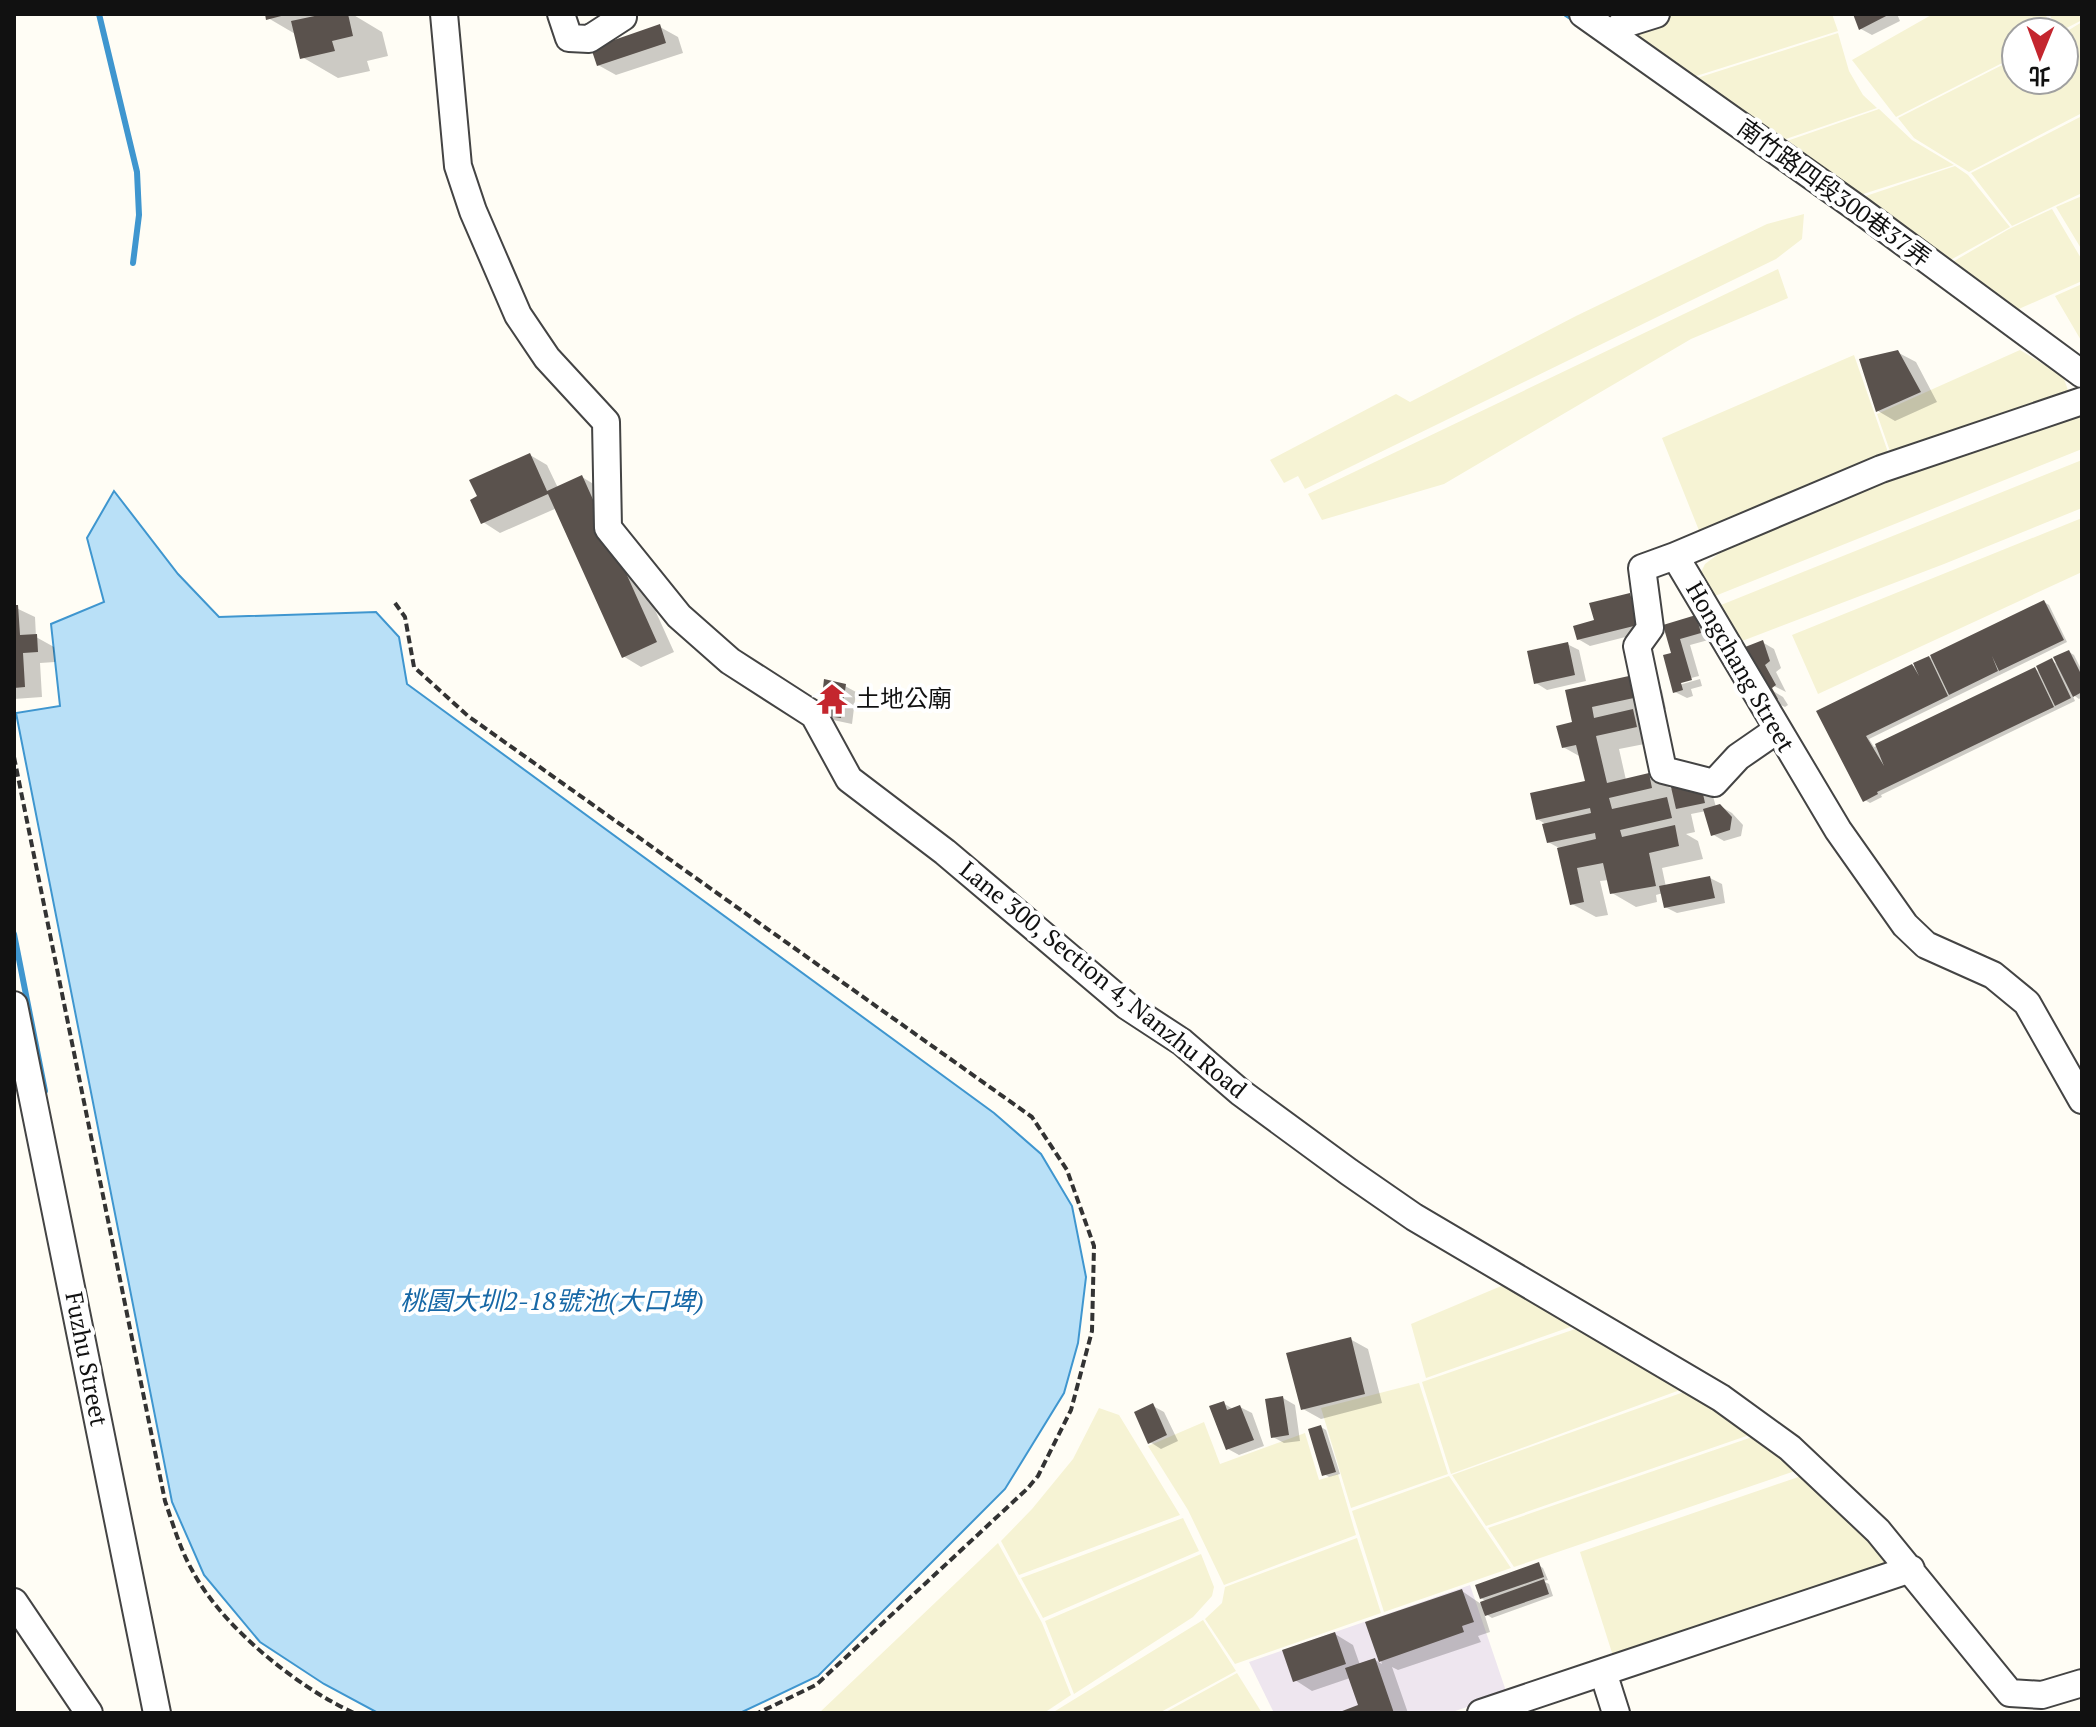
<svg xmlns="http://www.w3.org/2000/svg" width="2096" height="1727" font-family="'PT Serif','Noto Sans TC',serif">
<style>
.industrial{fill:#eee6ef}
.farmland{fill:#f6f3d4}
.water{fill:#b9e0f7;stroke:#3f96cf;stroke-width:2}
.shadow{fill:#0003}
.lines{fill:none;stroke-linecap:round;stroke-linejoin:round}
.stream{stroke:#3f96cf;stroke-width:6}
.building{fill:#5a524d}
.minor-casing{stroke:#444;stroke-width:30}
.path{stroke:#333;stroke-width:4;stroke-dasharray:8 4;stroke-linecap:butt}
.minor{stroke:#fff;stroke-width:26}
.labels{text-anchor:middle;stroke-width:8;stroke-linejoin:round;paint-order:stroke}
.street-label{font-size:24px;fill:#111;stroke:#fff}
.poi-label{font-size:24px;fill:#111;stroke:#fff;text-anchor:start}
.water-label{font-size:26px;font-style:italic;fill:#1768a6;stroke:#fff}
</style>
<rect width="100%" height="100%" fill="#fffdf5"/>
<path class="industrial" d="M 1470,1585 L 1507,1694 L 1449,1713 L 1274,1713 L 1249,1662 Z"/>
<path class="farmland" d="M 1675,14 L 1832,14 L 1838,31 L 1690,78 L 1627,34 L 1644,24 Z
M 1933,14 L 2045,14 L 2055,32 L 2016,32 L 2016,56 L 1896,117 L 1852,60 Z
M 2049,14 L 2082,14 L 2082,20 L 2059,32 Z
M 2082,22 L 2082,113 L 1969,172 L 1914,138 L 1898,118 L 2016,58 L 2016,80 L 2064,80 L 2064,33 Z
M 1838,33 L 1849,71 L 1863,95 L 1877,108 L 1780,141 L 1691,80 Z
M 1879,109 L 1912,140 L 1954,165 L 1857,196 L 1781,143 Z
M 2082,116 L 2082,193 L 2012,226 L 1971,173 Z
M 1955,166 L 1968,175 L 2010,227 L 1945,263 L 1860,198 Z
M 2082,196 L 2082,250 L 2056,207 Z
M 2052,209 L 2082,260 L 2082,281 L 2012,312 L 1949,264 L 2009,229 Z
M 1804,214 L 1802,239 L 1776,259 L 1305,489 L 1298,476 L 1284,483 L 1270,460 L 1396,394 L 1410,402 L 1576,316 L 1767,224 Z
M 1778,269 L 1788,298 L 1691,339 L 1444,484 L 1322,520 L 1308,494 Z
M 2082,284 L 2082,342 L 2055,296 Z
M 2020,350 L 2063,376 L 2069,393 L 1891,454 L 1877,414 Z
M 1854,355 L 1889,455 L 1700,533 L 1662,438 Z
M 2082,413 L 2082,449 L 1710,598 L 1699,576 L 1705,564 L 1721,552 L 1865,489 Z
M 2082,460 L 2082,508 L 1944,564 L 1737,643 L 1716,607 Z
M 2082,518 L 2082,572 L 1818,694 L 1792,635 Z
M 1506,1284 L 1576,1325 L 1426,1378 L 1411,1324 Z
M 1581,1327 L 1691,1386 L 1451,1474 L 1422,1382 Z
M 1419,1383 L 1448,1474 L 1351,1508 L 1321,1408 Z
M 1695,1388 L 1758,1432 L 1486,1526 L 1452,1475 Z
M 1099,1408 L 1119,1415 L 1180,1515 L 1019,1575 L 1001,1541 L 1032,1509 L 1073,1459 Z
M 1204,1422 L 1220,1464 L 1305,1433 L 1319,1480 L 1338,1474 L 1356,1535 L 1224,1585 L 1188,1510 L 1148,1446 Z
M 1761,1434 L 1801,1469 L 1514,1567 L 1488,1528 Z
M 1807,1474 L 1893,1565 L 1613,1656 L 1580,1552 Z
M 1449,1476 L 1511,1568 L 1384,1612 L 1352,1511 Z
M 1183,1518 L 1199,1551 L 1043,1618 L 1021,1578 Z
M 1357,1538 L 1381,1613 L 1235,1664 L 1205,1619 L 1222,1603 L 1225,1587 Z
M 998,1543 L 1042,1623 L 1071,1695 L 1044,1713 L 819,1713 Z
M 1201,1554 L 1214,1587 L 1212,1596 L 1193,1617 L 1074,1694 L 1045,1621 Z
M 1203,1620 L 1236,1671 L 1159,1713 L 1052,1713 Z
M 1237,1673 L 1262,1713 L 1164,1713 Z"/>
<path class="water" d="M 114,491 L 178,574 L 219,617 L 376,612 L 399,637 L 407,684 L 994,1113 L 1041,1154 L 1072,1206 L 1086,1277 L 1078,1343 L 1064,1393 L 1005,1489 L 818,1676 L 740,1713 L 378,1713 L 324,1684 L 260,1642 L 204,1575 L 172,1502 L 16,713 L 60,706 L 51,624 L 104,602 L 87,538 Z"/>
<path class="shadow" d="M 267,14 L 352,14 L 382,32 L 388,56 L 367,61 L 370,71 L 338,78 L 302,57 L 297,35 L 268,18 Z
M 1855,14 L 1897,14 L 1900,21 L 1872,35 L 1861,29 Z
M 660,27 L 678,37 L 683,53 L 616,75 L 598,65 Z
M 1897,352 L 1916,362 L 1937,402 L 1895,421 L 1878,411 Z
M 530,455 L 547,465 L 558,488 L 582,477 L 600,488 L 674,652 L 641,667 L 623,656 L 557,508 L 500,533 L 483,522 Z
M 1630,596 L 1642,602 L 1649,631 L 1590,646 L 1578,639 Z
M 2044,602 L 2049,605 L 2067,642 L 1869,739 L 1874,747 L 2035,669 L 2041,673 L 2052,661 L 2059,665 L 2069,652 L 2074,655 L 2082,671 L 2082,697 L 2079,699 L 2072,694 L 2075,701 L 1881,795 L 1882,797 L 1870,803 L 1865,800 L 1819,712 Z
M 14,607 L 35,617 L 36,637 L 54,647 L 55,662 L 40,663 L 42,697 L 14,699 Z
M 1696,617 L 1707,624 L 1712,639 L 1690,645 L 1699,676 L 1679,681 L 1679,685 L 1700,679 L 1702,686 L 1691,689 L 1693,696 L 1687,698 L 1675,692 L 1673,654 L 1666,627 Z
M 1762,642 L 1774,649 L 1781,668 L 1776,672 L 1786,692 L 1770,684 L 1770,689 L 1783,697 L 1788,705 L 1785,707 L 1773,701 L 1743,650 Z
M 1567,644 L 1579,650 L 1586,681 L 1547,690 L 1536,683 Z
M 1638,676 L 1662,690 L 1666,709 L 1639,715 L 1660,741 L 1619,749 L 1626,780 L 1648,775 L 1672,789 L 1711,789 L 1716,807 L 1720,806 L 1732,813 L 1743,825 L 1741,836 L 1724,841 L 1712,834 L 1706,811 L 1691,814 L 1695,832 L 1686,834 L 1698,841 L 1703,859 L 1662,868 L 1666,887 L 1710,878 L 1722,884 L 1725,903 L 1677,913 L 1665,907 L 1663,893 L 1656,895 L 1657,902 L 1636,907 L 1612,893 L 1609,880 L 1600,881 L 1608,915 L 1596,917 L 1572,904 L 1559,848 L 1548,842 L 1544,823 L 1537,819 L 1587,782 L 1581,757 L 1563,747 L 1574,724 L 1567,692 Z
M 845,686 L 856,692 L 852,724 L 833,720 L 822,714 Z
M 1350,1339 L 1368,1349 L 1382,1403 L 1321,1419 L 1303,1409 Z
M 1283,1398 L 1295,1405 L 1300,1441 L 1284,1443 L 1273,1437 Z
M 1223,1403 L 1233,1409 L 1240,1407 L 1252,1413 L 1264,1446 L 1239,1455 L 1228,1449 Z
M 1153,1406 L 1164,1412 L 1178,1441 L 1161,1449 L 1150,1442 Z
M 1321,1427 L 1326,1430 L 1340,1474 L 1329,1477 L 1324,1474 Z
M 1538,1565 L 1543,1568 L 1548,1580 L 1543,1581 L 1549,1584 L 1553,1596 L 1492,1618 L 1484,1613 L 1490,1632 L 1478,1636 L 1481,1642 L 1398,1670 L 1392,1667 L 1408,1713 L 1342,1713 L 1360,1707 L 1350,1678 L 1312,1691 L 1295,1680 L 1335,1634 L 1353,1645 L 1360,1665 L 1375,1660 L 1382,1664 L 1368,1623 L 1462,1591 L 1481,1604 L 1487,1602 L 1481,1598 Z"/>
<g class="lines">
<path class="stream" d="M 99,14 L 137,172 L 139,215 L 133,263
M 1566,14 L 1577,21
M 14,934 L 45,1091"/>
</g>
<path class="building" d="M 265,14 L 285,14 L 285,15 L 266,20 Z
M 324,14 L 348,14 L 353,36 L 332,41 L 335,51 L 300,59 L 291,21 Z
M 1853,14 L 1890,14 L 1859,30 Z
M 660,24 L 666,43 L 597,66 L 591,48 Z
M 1898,350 L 1921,392 L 1876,412 L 1859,359 Z
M 530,453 L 547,491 L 582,475 L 657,642 L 622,658 L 548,494 L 481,524 L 470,500 L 477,496 L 469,480 Z
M 1630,593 L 1638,625 L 1577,640 L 1573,626 L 1594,620 L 1589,603 Z
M 2044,600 L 2064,640 L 1999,671 L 1992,656 L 1998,671 L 1949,695 L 1930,655 Z
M 14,605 L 18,605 L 20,635 L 37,634 L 38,652 L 23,653 L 25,687 L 14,688 Z
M 1696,615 L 1701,633 L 1680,639 L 1692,680 L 1681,683 L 1683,690 L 1673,693 L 1663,655 L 1671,653 L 1663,625 Z
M 1763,640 L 1770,661 L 1765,665 L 1776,685 L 1772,688 L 1778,699 L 1772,702 L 1740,649 Z
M 1568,642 L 1575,675 L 1534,684 L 1527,651 Z
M 2069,650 L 2082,676 L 2082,692 L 2073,697 L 2053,657 Z
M 1929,656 L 1948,696 L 1866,736 L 1884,766 L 1875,744 L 2035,667 L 2054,707 L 1877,792 L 1878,794 L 1863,802 L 1816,711 L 1912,664 L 1919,676 L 1913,663 Z
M 2052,658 L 2071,698 L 2055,706 L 2036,666 Z
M 1638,674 L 1643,696 L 1592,707 L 1594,718 L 1633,709 L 1637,727 L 1596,736 L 1607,783 L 1649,773 L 1652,788 L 1609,798 L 1612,809 L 1667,797 L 1672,818 L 1620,830 L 1622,837 L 1675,825 L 1679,846 L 1649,853 L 1656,886 L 1610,894 L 1603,863 L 1577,868 L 1584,902 L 1570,905 L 1557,848 L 1596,839 L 1595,833 L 1547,843 L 1542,824 L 1591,813 L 1590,808 L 1536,820 L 1530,793 L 1585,781 L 1576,745 L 1562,748 L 1556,726 L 1572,722 L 1565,690 Z
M 824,679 L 846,684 L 841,718 L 820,715 Z
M 1700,780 L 1705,803 L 1676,809 L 1671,787 Z
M 1720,804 L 1732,817 L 1730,830 L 1711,836 L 1703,809 Z
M 1710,876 L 1715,898 L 1664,908 L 1659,886 Z
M 1351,1337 L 1365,1394 L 1301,1410 L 1286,1353 Z
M 1283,1396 L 1289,1435 L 1271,1438 L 1265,1399 Z
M 1224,1401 L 1227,1410 L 1240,1405 L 1254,1440 L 1226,1450 L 1209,1406 Z
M 1153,1403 L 1167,1435 L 1148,1444 L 1134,1412 Z
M 1321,1425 L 1336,1472 L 1322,1476 L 1308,1429 Z
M 1539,1562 L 1544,1577 L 1480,1599 L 1475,1585 Z
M 1544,1579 L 1549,1594 L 1485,1616 L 1480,1602 Z
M 1462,1589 L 1474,1622 L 1462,1626 L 1464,1632 L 1379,1662 L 1365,1622 Z
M 1335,1632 L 1346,1664 L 1293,1682 L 1282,1650 Z
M 1375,1658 L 1394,1713 L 1337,1713 L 1358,1705 L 1345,1668 Z"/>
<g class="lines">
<defs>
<path id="minor" d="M 444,14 L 458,166 L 473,211 L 518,315 L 547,358 L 606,422 L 608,528 L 679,616 L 730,661 L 814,715 L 849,779 L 945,852 L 1127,1006 L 1182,1042 L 1240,1092 L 1349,1172 L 1414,1217 L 1721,1398 L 1790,1448 L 1878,1531 L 2010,1693 L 2042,1695 L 2082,1683
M 561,14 L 569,38 L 589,39 L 623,17
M 1583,14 L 1861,211 L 2082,374
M 1612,34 L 1621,25 L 1656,14
M 1675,556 L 1838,830 L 1905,925 L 1926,945 L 1993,975 L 2027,1003 L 2082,1100
M 1777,730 L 1738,757 L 1714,783 L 1663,770 L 1637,646 L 1650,628 L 1642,568 L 1675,556 L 1881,469 L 2082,401
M 14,1005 L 157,1713
M 14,1602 L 89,1713
M 1603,1672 L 1911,1569
M 1481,1713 L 1603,1672 L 1616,1713"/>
</defs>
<use href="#minor" class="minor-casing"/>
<path class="path" d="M 395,603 L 405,617 L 414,667 L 468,716 L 1032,1117 L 1067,1170 L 1094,1246 L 1092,1331 L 1071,1410 L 1038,1476 L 1027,1489 L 816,1685 L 758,1713
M 14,757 L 165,1501 C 173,1524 180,1549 192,1570 C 222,1627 297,1687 354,1713"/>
<use href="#minor" class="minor"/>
</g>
<defs>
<symbol id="temple-bare" viewBox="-9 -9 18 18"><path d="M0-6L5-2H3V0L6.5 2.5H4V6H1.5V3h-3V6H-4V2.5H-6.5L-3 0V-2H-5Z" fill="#c4262e" stroke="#fff" stroke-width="2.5" paint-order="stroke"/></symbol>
</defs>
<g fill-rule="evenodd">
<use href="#temple-bare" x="810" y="677" width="44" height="44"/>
</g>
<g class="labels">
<g class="street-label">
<text transform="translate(1834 193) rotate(36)" y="8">南竹路四段300巷37弄</text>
<text transform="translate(1740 667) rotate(60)" y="8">Hongchang Street</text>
<text transform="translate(1103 980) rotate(39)" y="8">Lane 300, Section 4, Nanzhu Road</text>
<text transform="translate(86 1359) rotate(79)" y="8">Fuzhu Street</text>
</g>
<g class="poi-label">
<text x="856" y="707">土地公廟</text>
</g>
<g class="water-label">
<text x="552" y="1310">桃園大圳2-18號池(大口埤)</text>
</g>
</g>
<rect width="2096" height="1727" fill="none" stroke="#111111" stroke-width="32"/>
<g transform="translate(2040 56) rotate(181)"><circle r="38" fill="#ffffff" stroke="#a0a0a0" stroke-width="2"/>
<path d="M0-6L14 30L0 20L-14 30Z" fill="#c4262e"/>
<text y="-12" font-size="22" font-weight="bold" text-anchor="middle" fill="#111111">北</text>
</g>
</svg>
